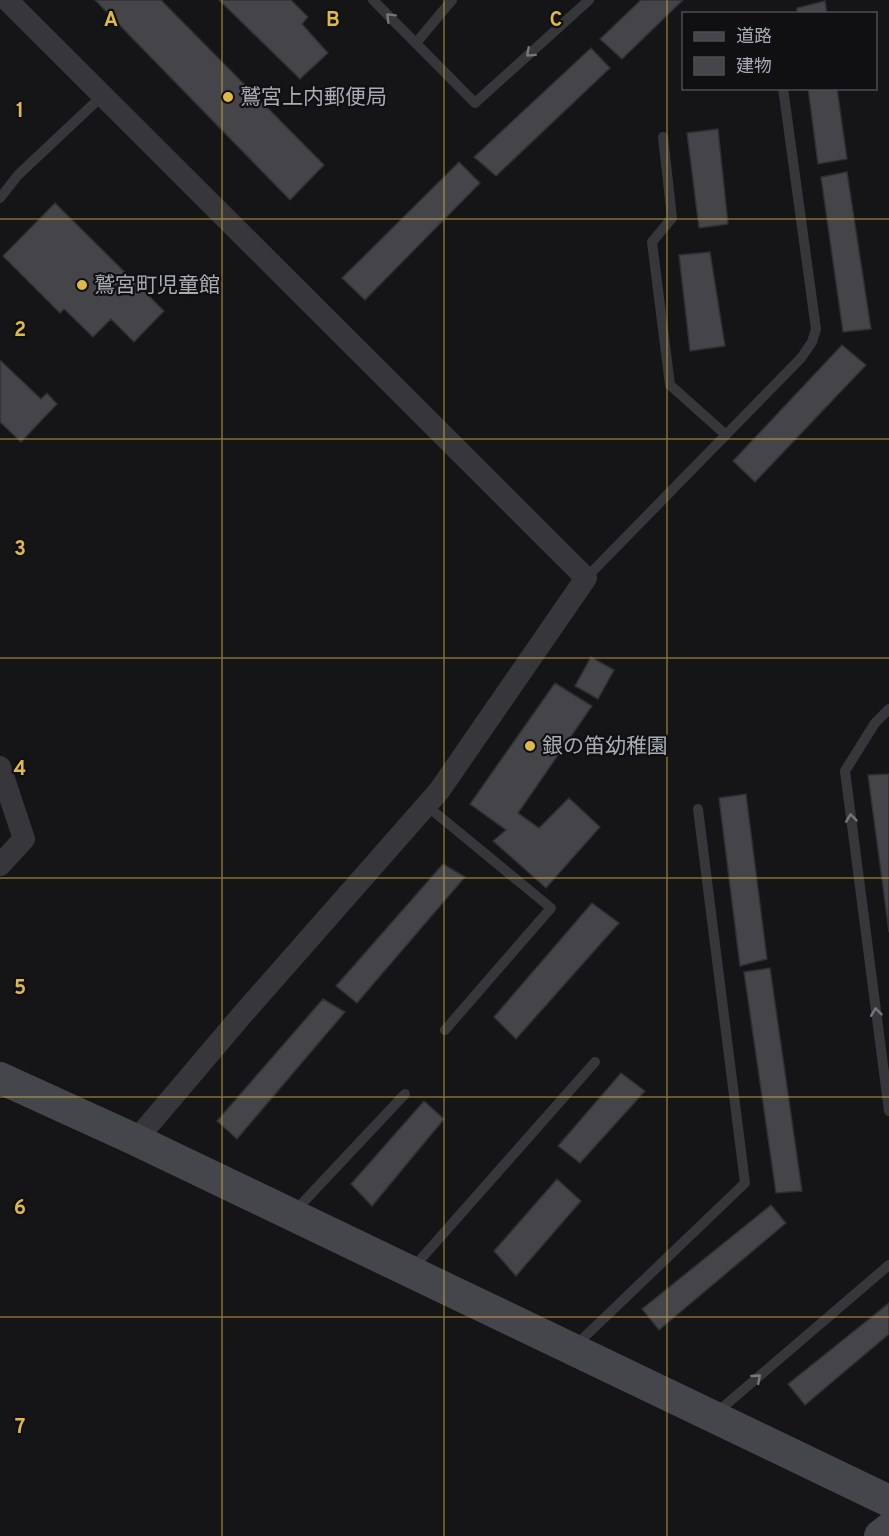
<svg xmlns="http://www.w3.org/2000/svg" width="889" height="1536" font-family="Overpass,'Noto Sans JP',sans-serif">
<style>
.building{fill:#454549;stroke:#302f33;stroke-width:1.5}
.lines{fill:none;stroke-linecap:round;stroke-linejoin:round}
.lane{stroke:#37373b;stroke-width:10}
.street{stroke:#37373b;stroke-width:22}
.secondary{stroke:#45464b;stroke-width:32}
.oneway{stroke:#76777e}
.grid{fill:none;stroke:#deb946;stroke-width:1.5;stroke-opacity:0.55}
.poi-dot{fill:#deb946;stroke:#101012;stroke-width:2}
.labels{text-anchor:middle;stroke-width:4.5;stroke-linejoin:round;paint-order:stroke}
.poi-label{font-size:21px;fill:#a9abb5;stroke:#101012;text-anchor:start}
.grid-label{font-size:20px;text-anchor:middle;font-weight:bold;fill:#deb946;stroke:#101012;stroke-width:4.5;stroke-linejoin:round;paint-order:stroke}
</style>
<rect width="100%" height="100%" fill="#151517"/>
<path class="building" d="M 95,0 L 161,0 L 324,165 L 290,200 Z
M 219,0 L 291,0 L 308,17 L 302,24 L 328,53 L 300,79 Z
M 641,0 L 683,0 L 622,59 L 600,39 Z
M 825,1 L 827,14 L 797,14 L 797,8 Z
M 591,48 L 610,68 L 496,176 L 474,157 Z
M 808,88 L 837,88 L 847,159 L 818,164 Z
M 718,129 L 728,224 L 699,228 L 687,133 Z
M 459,162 L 480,183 L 365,300 L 342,278 Z
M 847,172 L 871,329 L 843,332 L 821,177 Z
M 55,203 L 164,311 L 134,342 L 111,319 L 93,337 L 64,309 L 60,313 L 3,256 Z
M 710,252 L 725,346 L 690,351 L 679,255 Z
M 842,345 L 866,365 L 755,482 L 733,461 Z
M 0,360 L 41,399 L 47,393 L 57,404 L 21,442 L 0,422 Z
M 591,657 L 614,670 L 598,699 L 575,686 Z
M 555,683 L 592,706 L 518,813 L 539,828 L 569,798 L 600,827 L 546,888 L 493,841 L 506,830 L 470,804 Z
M 889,774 L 889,932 L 868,775 Z
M 746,794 L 767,959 L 740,966 L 719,798 Z
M 443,864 L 465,877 L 357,1003 L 336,986 Z
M 592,903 L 619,923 L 516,1039 L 494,1017 Z
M 770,968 L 802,1191 L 776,1193 L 744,972 Z
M 323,999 L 345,1012 L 237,1139 L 217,1121 Z
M 621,1073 L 645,1091 L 580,1163 L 558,1146 Z
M 424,1101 L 444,1119 L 372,1206 L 351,1184 Z
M 557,1179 L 581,1201 L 516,1276 L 494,1251 Z
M 771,1205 L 786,1223 L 659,1330 L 642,1309 Z
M 889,1303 L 889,1334 L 805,1405 L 788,1384 Z"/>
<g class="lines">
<path class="lane" d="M 373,0 L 475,103 L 589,0
M 416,43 L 452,0
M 663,137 L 672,218 L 652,242 L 670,385 L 726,435
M 0,198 L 18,175 L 102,96
M 586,578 L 801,358 L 812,342 L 816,329 L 783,88
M 889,709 L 875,723 L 845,771 L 889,1111
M 427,806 L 551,908 L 445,1030
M 294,1212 L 405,1094
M 412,1269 L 595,1062
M 574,1347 L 745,1183 L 698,809
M 715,1414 L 889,1265"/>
<path class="street" d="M 7,0 L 586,578 L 439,791 L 242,1015 L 136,1140
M 0,767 L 24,839 L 0,865"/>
<path class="secondary" d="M 0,1078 L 136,1140 L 889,1501
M 880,1536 L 889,1529"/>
</g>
<defs><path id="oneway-chevron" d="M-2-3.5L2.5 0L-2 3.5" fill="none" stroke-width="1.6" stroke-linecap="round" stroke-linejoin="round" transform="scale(1.5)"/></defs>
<g class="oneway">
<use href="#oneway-chevron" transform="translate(390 17) rotate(-135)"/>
<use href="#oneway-chevron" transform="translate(530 53) rotate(138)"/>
<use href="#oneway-chevron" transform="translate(851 818) rotate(-97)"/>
<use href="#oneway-chevron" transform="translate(876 1012) rotate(-97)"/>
<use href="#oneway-chevron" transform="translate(757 1378) rotate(-41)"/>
</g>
<path class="grid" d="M 222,0 L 222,1536M 444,0 L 444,1536M 667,0 L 667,1536M 0,219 L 889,219M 0,439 L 889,439M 0,658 L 889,658M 0,878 L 889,878M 0,1097 L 889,1097M 0,1317 L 889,1317"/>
<g class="poi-dot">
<circle cx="228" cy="97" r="6"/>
<circle cx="82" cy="285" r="6"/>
<circle cx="530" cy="746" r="6"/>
</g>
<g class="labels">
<g class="poi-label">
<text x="240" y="104">鷲宮上内郵便局</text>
<text x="94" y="292">鷲宮町児童館</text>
<text x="542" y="753">銀の笛幼稚園</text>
</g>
</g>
<g class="grid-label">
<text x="111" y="26">A</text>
<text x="333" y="26">B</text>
<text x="556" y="26">C</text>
<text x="20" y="117">1</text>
<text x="20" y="336">2</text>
<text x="20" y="555">3</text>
<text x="20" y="775">4</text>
<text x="20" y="994">5</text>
<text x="20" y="1214">6</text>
<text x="20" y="1433">7</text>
</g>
<rect x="682" y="12" width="195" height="78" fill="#101012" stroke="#4d4e53" stroke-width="1.5"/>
<rect x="694" y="32" width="30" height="9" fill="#45464b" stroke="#4d4e53" stroke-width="1.5"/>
<text x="736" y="42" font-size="18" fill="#a9abb5">道路</text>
<rect x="694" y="57" width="30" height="18" fill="#454549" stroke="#4d4e53" stroke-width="1.5"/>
<text x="736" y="72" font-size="18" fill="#a9abb5">建物</text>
</svg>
